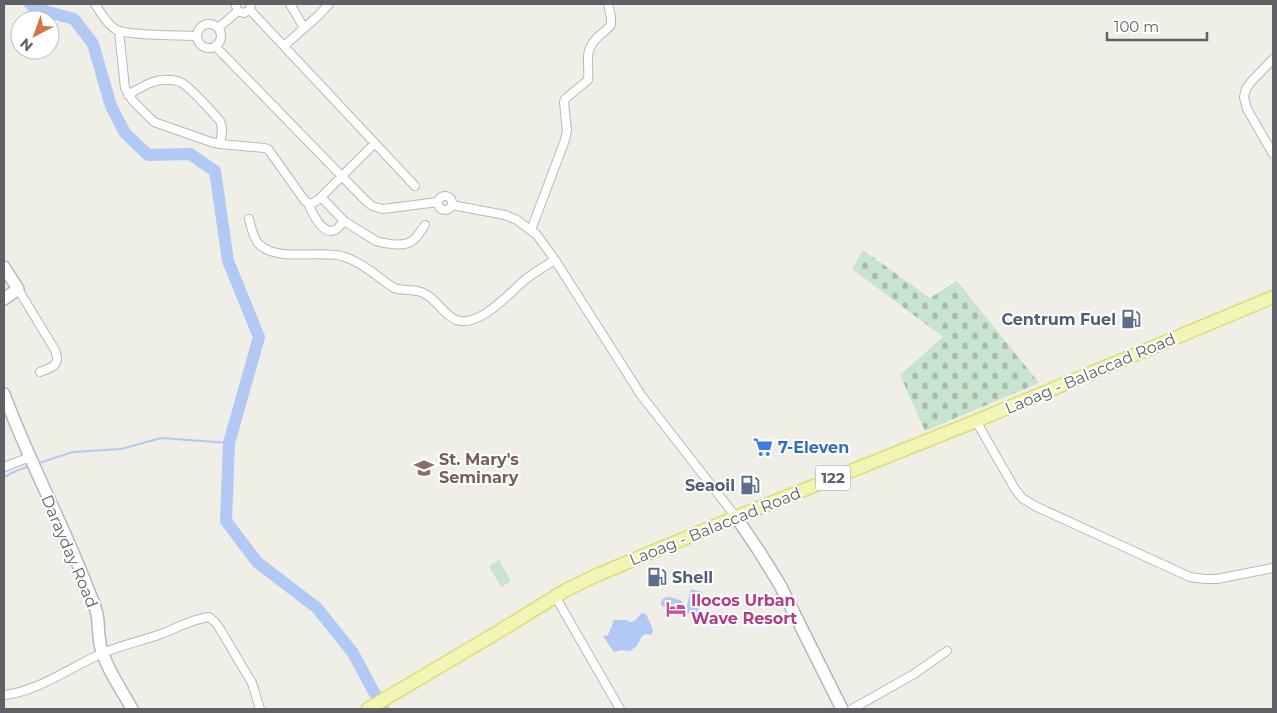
<svg xmlns="http://www.w3.org/2000/svg" width="1277" height="713" font-family="Montserrat,sans-serif">
<style>
.grass{fill:#c8e3ce}
.cemetery{fill:url(#cemetery-stones)}
.water{fill:#b2c8f5}
.lines{fill:none;stroke-linecap:round;stroke-linejoin:round}
.stream{stroke:#b2c8f5;stroke-width:2}
.river{stroke:#b2c8f5;stroke-width:12}
.street-casing{stroke:#b8b8bc;stroke-width:10}
.secondary-casing{stroke:#b6b8bd;stroke-width:14}
.primary-casing{stroke:#e1dc6f;stroke-width:15}
.street{stroke:#fff;stroke-width:8}
.secondary{stroke:#fff;stroke-width:11}
.primary{stroke:#f1f6b6;stroke-width:12}
.labels{text-anchor:middle;stroke-width:4;stroke-linejoin:round;paint-order:stroke}
.shield{fill:#fff;stroke:#8f9094;stroke-width:1}
.shield-label{font-size:15px;font-weight:bold;fill:#5f6166}
.service-label{font-size:16px;font-weight:bold;fill:#4e5e75;stroke:#fff;text-anchor:end}
.street-label{font-size:16px;fill:#5f6166;stroke:#fff}
.shop-label{font-size:16px;font-weight:bold;fill:#366cbe;stroke:#fff;text-anchor:start}
.education-label{font-size:16px;font-weight:bold;fill:#785e54;stroke:#fff;text-anchor:start}
.hotel-label{font-size:16px;font-weight:bold;fill:#b23c85;stroke:#fff;text-anchor:start}
</style>
<defs>
<pattern id="cemetery-stones" width="16" height="16" patternUnits="userSpaceOnUse" patternTransform="scale(1.25)"><rect width="16" height="16" fill="#c8e3ce"/><path d="M2 7V4a2 2 0 0 1 4 0v3zM10 15v-3a2 2 0 0 1 4 0v3z" fill="#a6bbab"/></pattern>
</defs>
<rect width="100%" height="100%" fill="#efefe8"/>
<path class="grass" d="M 499,560 L 511,581 L 501,587 L 489,566 Z"/>
<path class="cemetery" d="M 863,250 L 930,298 L 957,281 L 1039,383 L 925,431 L 900,375 L 943,337 L 852,269 Z"/>
<path class="water" d="M 691,589 L 702,592 L 697,616 L 685,613 Z
M 667,597 L 671,597 L 682,601 L 683,605 L 682,608 L 680,610 L 664,607 L 661,605 C 660,600 663,598 667,597 Z
M 641,613 L 646,614 L 652,627 L 653,632 L 651,635 L 646,634 L 642,636 L 637,646 L 630,651 L 621,650 L 614,652 L 603,636 L 608,635 L 614,620 L 626,620 L 631,622 L 636,620 Z"/>
<g class="lines">
<path class="stream" d="M 39,463 L 73,452 L 121,449 L 161,438 L 229,443
M 4,477 L 16,471 L 29,466"/>
<path class="river" d="M 30,4 L 37,9 L 74,19 L 93,44 L 111,106 L 125,133 L 148,155 L 190,154 L 215,171 L 228,261 L 259,337 L 229,443 L 226,521 L 257,562 L 317,608 L 353,653 L 383,709"/>
<defs>
<path id="street" d="M 95,4 C 101,13 106,23 115,29 C 125,36 181,35 197,36
M 236,4 C 236,10 238,12 244,13 L 250,10 L 251,4
M 290,4 L 304,28
M 250,10 L 415,186
M197 36a12 12 0 1 1 24 0a12 12 0 1 1-24 0Z
M 218,28 L 238,11
M 119,31 L 125,88 L 133,101 L 154,122 L 211,142 L 220,144 L 264,148 L 268,149 L 305,201 L 311,204 L 318,200 L 375,143
M 215,46 L 365,200 L 372,206 L 383,209 L 438,202
M 284,46 L 319,15 L 329,4
M 1273,59 L 1251,82 L 1246,89 L 1244,97 L 1247,109 L 1273,154
M 128,95 C 136,90 144,85 153,82 C 161,79 173,79 180,82 C 190,86 212,112 220,121 C 224,129 221,136 220,144
M438 203a7 7 0 1 1 14 0a7 7 0 1 1-14 0Z
M 321,197 L 344,221 L 376,241 C 385,244 404,247 412,241 C 418,237 421,230 425,225
M 308,203 C 312,212 322,236 335,230 C 339,228 341,224 344,221
M 452,205 L 505,215 L 517,220 L 537,235 L 555,260 L 641,395 L 736,517
M 249,219 C 251,227 253,238 259,244 C 277,263 322,249 345,257 C 363,263 379,278 394,288 C 403,291 412,289 421,292 C 436,297 442,314 456,320 C 480,328 509,293 526,279 C 535,272 545,266 555,260
M 531,230 L 565,140 L 567,131 L 564,102 L 565,99 L 588,80 C 590,64 583,53 596,39 C 600,34 606,31 611,25 L 611,17 L 608,4
M 18,289 L 55,350 C 61,365 53,367 40,372
M 976,421 L 1015,489 L 1022,498 L 1035,506 L 1190,577 L 1205,579 L 1217,579 L 1273,568
M 4,467 L 30,457
M 555,596 L 620,709
M 4,695 C 40,691 70,667 103,653 C 121,645 142,641 161,634 C 177,628 192,619 209,617 L 215,622 L 220,629 L 252,683 L 260,709
M 852,709 L 914,674 L 947,651"/>
<path id="secondary" d="M 4,267 L 18,289 L 4,299
M 4,394 C 27,457 59,516 84,579 C 88,590 94,602 97,614 C 99,626 98,637 101,648 C 107,670 122,690 132,709
M 736,517 L 759,551 L 780,585 L 842,709"/>
<path id="primary" d="M 368,709 L 503,629 L 566,590 L 597,575 L 736,517 L 976,421 L 1273,297"/>
</defs>
<use href="#street" class="street-casing"/>
<use href="#secondary" class="secondary-casing"/>
<use href="#primary" class="primary-casing"/>
<use href="#street" class="street"/>
<use href="#secondary" class="secondary"/>
<use href="#primary" class="primary"/>
</g>
<defs>
<symbol id="fuel-bare" viewBox="-9 -9 18 18"><path d="M-5.5-6h7V0h2V4h1.3V-2.5L3-4.5l.8-.8L6-3V5H2.5V1h-1V6h-7ZM-4.2-4.7v3.2H.2V-4.7Z" fill="#5c6f8a" stroke="#fff" stroke-width="2.5" paint-order="stroke"/></symbol>
<symbol id="supermarket-bare" viewBox="-9 -9 18 18"><path d="M-6-5.5h2.5l.6 2H6L4.5 2H-2.5L-4.4-4H-6ZM-1.5 3.2a1.3 1.3 0 1 0 .1 0ZM3 3.2a1.3 1.3 0 1 0 .1 0Z" fill="#3f7fe0" stroke="#fff" stroke-width="2.5" paint-order="stroke"/></symbol>
<symbol id="school-bare" viewBox="-9 -9 18 18"><path d="M0-5L7-2L0 1L-7-2ZM-4 1L0 2.5L4 1V4Q0 6-4 4Z" fill="#8d6e63" stroke="#fff" stroke-width="2.5" paint-order="stroke"/></symbol>
<symbol id="hotel-bare" viewBox="-9 -9 18 18"><path d="M-6-4.5h1.5V1H6V5H4.5V3h-9V5H-6ZM-4 0a1.8 1.8 0 1 1 3.6 0ZM.5 0V-2.5h3Q6-2.5 6 0Z" fill="#d1479c" stroke="#fff" stroke-width="2.5" paint-order="stroke"/></symbol>
</defs>
<g fill-rule="evenodd">
<use href="#fuel-bare" x="1117" y="305" width="28" height="28"/>
<use href="#supermarket-bare" x="749" y="433" width="28" height="28"/>
<use href="#school-bare" x="410" y="454" width="28" height="28"/>
<use href="#fuel-bare" x="736" y="471" width="28" height="28"/>
<use href="#fuel-bare" x="643" y="563" width="28" height="28"/>
<use href="#hotel-bare" x="662" y="595" width="28" height="28"/>
</g>
<g class="labels">
<rect class="shield" x="815.5" y="465.5" width="35" height="25" rx="4"/>
<g class="shield-label">
<text x="833" y="483">122</text>
</g>
<g class="service-label">
<text x="1116" y="325">Centrum Fuel</text>
<text x="735" y="491">Seaoil</text>
<text x="672" y="583" text-anchor="start">Shell</text>
</g>
<g class="street-label">
<text transform="translate(1090 373) rotate(-23)" y="6">Laoag - Balaccad Road</text>
<text transform="translate(715 526) rotate(-22)" y="6">Laoag - Balaccad Road</text>
<text transform="translate(70 551) rotate(67)" y="6">Darayday Road</text>
</g>
<g class="shop-label">
<text x="778" y="453">7-Eleven</text>
</g>
<g class="education-label">
<text x="439" y="465">St. Mary's<tspan x="439" dy="18">Seminary</tspan></text>
</g>
<g class="hotel-label">
<text x="691" y="606">Ilocos Urban<tspan x="691" dy="18">Wave Resort</tspan></text>
</g>
</g>
<rect width="1277" height="713" fill="none" stroke="#5f6166" stroke-width="10"/>
<g transform="translate(35 35) rotate(221)"><circle r="24" fill="#ffffff" stroke="#bfc0c2"/>
<path d="M0-4L9 19L0 12L-9 19Z" fill="#d57448"/>
<text y="-8" font-size="14" font-weight="bold" text-anchor="middle" fill="#5f6166">N</text>
</g>
<path d="M1107 32v8h100v-8" fill="none" stroke="#5f6166" stroke-width="2.5"/>
<text x="1114" y="32" font-size="15" fill="#5f6166" stroke="#ffffff" stroke-width="4" paint-order="stroke">100 m</text>
</svg>
